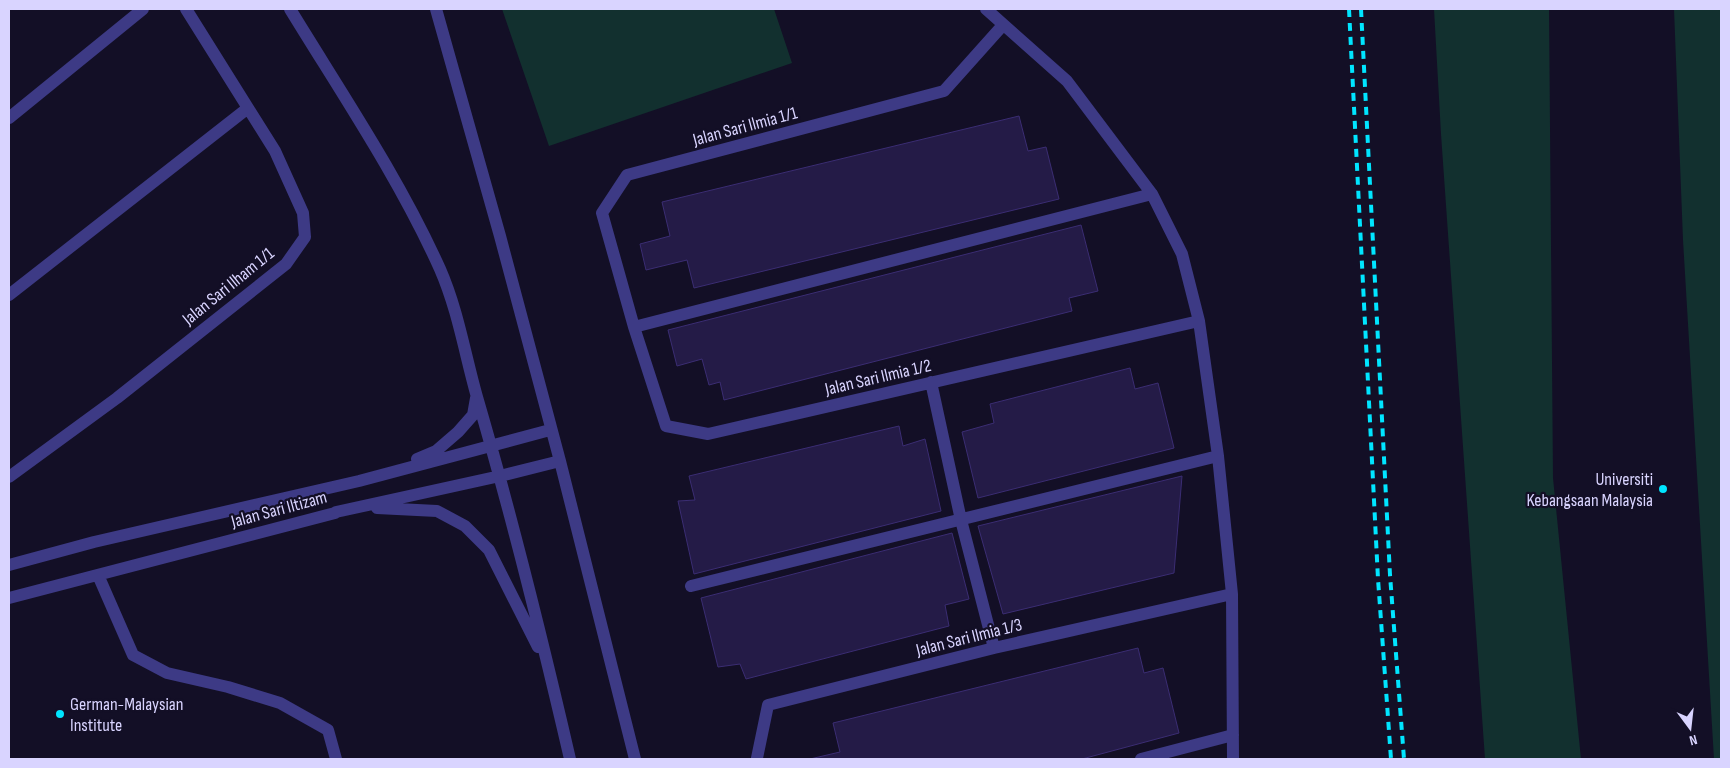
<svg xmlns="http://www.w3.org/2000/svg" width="1730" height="768" font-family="'Sofia Sans Condensed',sans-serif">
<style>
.green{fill:#12302f}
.building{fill:#241b47;stroke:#3b2d73}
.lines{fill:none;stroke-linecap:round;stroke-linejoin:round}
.minor{stroke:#3d3a85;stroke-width:12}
.rail{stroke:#00e5ff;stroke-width:4;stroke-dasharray:8 6;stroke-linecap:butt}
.poi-dot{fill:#00e5ff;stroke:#130f26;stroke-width:2}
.labels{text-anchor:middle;stroke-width:4.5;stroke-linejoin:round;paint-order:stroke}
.street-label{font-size:18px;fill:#d9d4ff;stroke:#130f26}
.poi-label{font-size:18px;fill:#d9d4ff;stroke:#130f26;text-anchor:end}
</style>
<rect width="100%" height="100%" fill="#130f26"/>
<path class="green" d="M 502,9 L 774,9 L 792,63 L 549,146 Z
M 1434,9 L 1549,9 L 1553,478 L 1581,759 L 1485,759 L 1441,134 Z
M 1674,9 L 1721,9 L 1721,759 L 1714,759 L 1683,240 Z"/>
<path class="building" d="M 1019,116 L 1028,151 L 1046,147 L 1059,199 L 694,288 L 687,260 L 646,270 L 640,244 L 670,236 L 662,202 Z
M 1081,225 L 1098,291 L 1069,298 L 1072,311 L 724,400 L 720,382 L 709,385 L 702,359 L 677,366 L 668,330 Z
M 1130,368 L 1135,389 L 1158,383 L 1174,448 L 978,498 L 962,432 L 994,423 L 990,404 Z
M 899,426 L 903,446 L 925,439 L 941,511 L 694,574 L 678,501 L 695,500 L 689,476 Z
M 1182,476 L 1174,573 L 1003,614 L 978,526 Z
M 952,533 L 969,599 L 945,605 L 949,626 L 746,679 L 740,664 L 718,667 L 701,598 Z
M 1138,648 L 1144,673 L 1163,668 L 1179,733 L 1082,759 L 810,759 L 840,752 L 833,723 Z"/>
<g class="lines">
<path class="minor" d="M 290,9 C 342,94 399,178 440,269 C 458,310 465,355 477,397 C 512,517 542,638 570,759
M 436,9 L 500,236 L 560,461 L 635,759
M 986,9 L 1067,81 L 1152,194 L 1182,254 L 1199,321 L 1218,456 L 1232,594 L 1233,759
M 1003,25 L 944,91 L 627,175 L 602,213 L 634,327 L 666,426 L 708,434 L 1199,321
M 9,118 L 143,9
M 9,295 L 248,108
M 634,327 L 1152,194
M 931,382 L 961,520 L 994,648
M 417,459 L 436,451 L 458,432 L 473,415 L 476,398
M 9,477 L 117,398 L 286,264 L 305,237 L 303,213 L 275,151 L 186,9
M 377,508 L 437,511 L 465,526 L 489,550 L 538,647
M 9,565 L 94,542 L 359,481 L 550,430
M 98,575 L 133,655 L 167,673 L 228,687 L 280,703 L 328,730 L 336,759
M 691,586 L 1218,456
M 9,598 L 335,513 L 336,512 L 500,476 L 560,461
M 757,758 L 768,705 L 994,648 L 1232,594
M 1141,759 L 1233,735"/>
<path class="rail" d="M 1349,9 L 1378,579 L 1391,759
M 1361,9 L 1390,575 L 1404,759"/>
</g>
<g class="poi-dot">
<circle cx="1663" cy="489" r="5"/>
<circle cx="60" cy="714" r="5"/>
</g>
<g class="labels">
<g class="street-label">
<text transform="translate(745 126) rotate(-15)" y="6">Jalan Sari Ilmia 1/1</text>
<text transform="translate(228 286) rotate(-39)" y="6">Jalan Sari Ilham 1/1</text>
<text transform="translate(878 377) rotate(-13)" y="6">Jalan Sari Ilmia 1/2</text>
<text transform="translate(279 509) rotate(-15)" y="6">Jalan Sari Iltizam</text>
<text transform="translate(969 637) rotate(-14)" y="6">Jalan Sari Ilmia 1/3</text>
</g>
<g class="poi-label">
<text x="1653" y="485">Universiti<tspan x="1653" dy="21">Kebangsaan Malaysia</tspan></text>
<text x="70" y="710" text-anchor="start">German-Malaysian<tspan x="70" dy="21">Institute</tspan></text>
</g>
</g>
<rect width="1730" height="768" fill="none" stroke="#d9d4ff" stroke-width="20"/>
<g transform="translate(1690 728) rotate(165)" stroke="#130f26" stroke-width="4" paint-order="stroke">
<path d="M0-4L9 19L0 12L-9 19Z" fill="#d9d4ff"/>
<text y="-8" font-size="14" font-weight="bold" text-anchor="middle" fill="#d9d4ff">N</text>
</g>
</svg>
